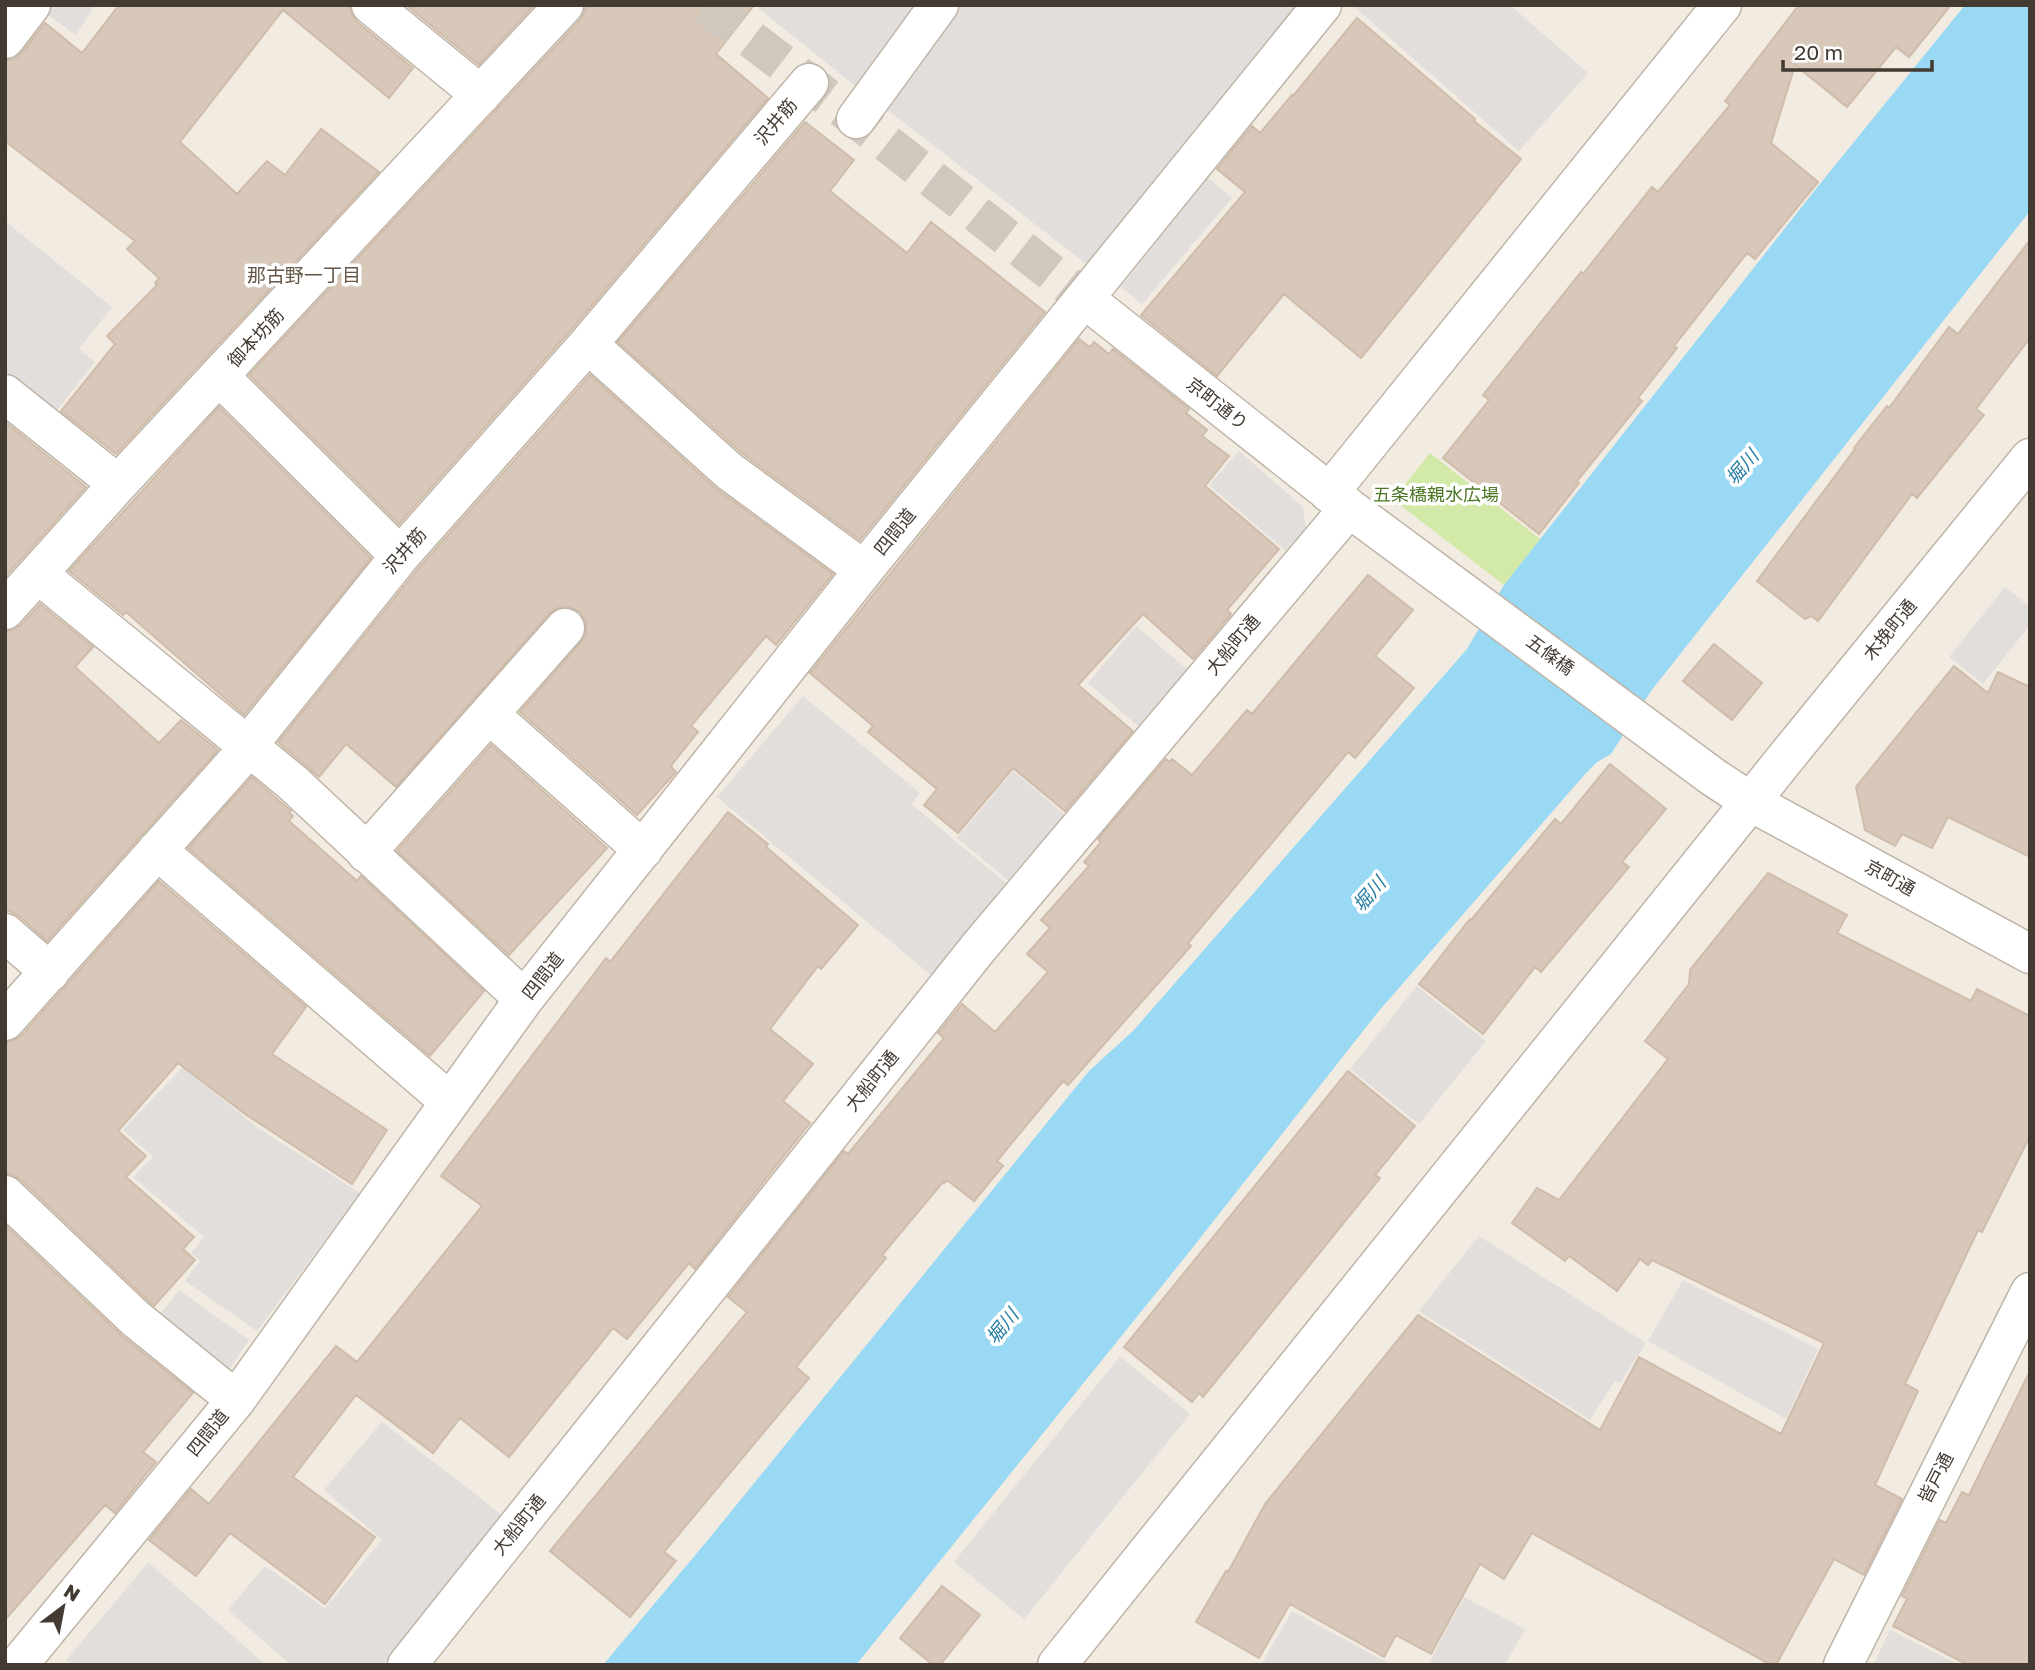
<svg xmlns="http://www.w3.org/2000/svg" width="2035" height="1670" font-family="'Golos Text','Noto Sans JP',sans-serif">
<style>
.green{fill:#d3e9a8}
.parking{fill:#e2dedb}
.water{fill:#9ad9f3}
.building{fill:#d7c8ba;stroke:#cfbcaa;stroke-width:2}
.lines{fill:none;stroke-linecap:round;stroke-linejoin:round}
.minor-tunnel{stroke:#cfc8bf;stroke-width:38;stroke-dasharray:38 19;stroke-linecap:butt}
.minor-casing{stroke:#c0b4a7;stroke-width:41}
.tertiary-casing{stroke:#c0b4a7;stroke-width:41}
.minor{stroke:#fff;stroke-width:38}
.tertiary{stroke:#fff;stroke-width:38}
.labels{text-anchor:middle;stroke-width:7;stroke-linejoin:round;paint-order:stroke}
.street-label{font-size:18px;fill:#433a32;stroke:#fff}
.park-label{font-size:18px;fill:#4d7724;stroke:#fff}
.neighbourhood-label{font-size:19px;fill:#665749;stroke:#fff}
.water-label{font-size:19px;font-style:italic;fill:#267da3;stroke:#fff}
</style>
<rect width="100%" height="100%" fill="#f2ebe2"/>
<path class="green" d="M 1430,453 L 1540,539 L 1504,585 L 1400,505 L 1398,493 Z"/>
<path class="parking" d="M 46,5 L 95,5 L 76,35 L 42,11 Z
M 760,5 L 922,5 L 859,89 L 758,8 Z
M 961,5 L 1300,5 L 1089,266 L 884,107 Z
M 1352,5 L 1510,5 L 1588,73 L 1519,151 Z
M 1208,178 L 1232,198 L 1142,304 L 1121,287 Z
M 5,221 L 112,307 L 79,349 L 95,362 L 54,414 L 5,375 Z
M 1239,451 L 1303,507 L 1306,528 L 1286,551 L 1209,485 Z
M 2005,587 L 2030,607 L 2030,625 L 1983,684 L 1949,657 Z
M 1136,626 L 1187,669 L 1138,726 L 1088,683 Z
M 803,696 L 920,793 L 911,804 L 1007,884 L 931,975 L 717,797 Z
M 1013,771 L 1065,815 L 1009,881 L 957,838 Z
M 1417,986 L 1486,1041 L 1419,1124 L 1350,1069 Z
M 183,1067 L 255,1126 L 360,1193 L 257,1331 L 185,1281 L 200,1261 L 191,1253 L 204,1237 L 133,1177 L 153,1157 L 123,1130 Z
M 1479,1236 L 1646,1343 L 1620,1383 L 1615,1381 L 1590,1420 L 1419,1311 Z
M 1683,1280 L 1818,1349 L 1786,1419 L 1648,1341 Z
M 179,1290 L 249,1340 L 224,1377 L 153,1324 Z
M 1120,1356 L 1190,1414 L 1024,1619 L 954,1562 Z
M 382,1422 L 502,1515 L 443,1588 L 383,1665 L 291,1665 L 228,1610 L 265,1566 L 325,1608 L 382,1540 L 324,1490 Z
M 148,1563 L 149,1563 L 266,1665 L 72,1665 L 66,1660 Z
M 1464,1597 L 1525,1629 L 1505,1665 L 1428,1665 Z
M 1292,1611 L 1392,1665 L 1261,1665 Z
M 1890,1630 L 1960,1665 L 1873,1665 Z"/>
<path class="water" d="M 1965,5 L 2030,5 L 2030,211 L 1651,691 L 1611,754 L 1597,762 L 1586,773 L 1378,1012 L 1186,1256 L 856,1665 L 603,1665 L 712,1535 L 1089,1071 L 1133,1031 L 1467,649 L 1504,585 L 1815,190 Z"/>
<path class="building" d="M 119,5 L 350,5 L 351,13 L 357,22 L 413,68 L 389,98 L 283,10 L 180,142 L 237,194 L 267,161 L 285,175 L 321,129 L 379,172 L 116,454 L 61,411 L 115,344 L 107,336 L 157,285 L 155,283 L 159,278 L 127,249 L 135,241 L 5,141 L 5,64 L 8,60 L 14,59 L 22,52 L 45,23 L 82,53 Z
M 406,5 L 534,5 L 479,65 Z
M 585,5 L 754,5 L 716,54 L 768,98 L 571,330 L 399,524 L 249,375 L 580,20 L 585,11 Z
M 1799,5 L 1951,5 L 1909,57 L 1896,47 L 1847,107 L 1795,65 L 1771,143 L 1818,182 L 1755,259 L 1747,253 L 1674,346 L 1677,348 L 1638,398 L 1642,401 L 1577,481 L 1579,483 L 1539,534 L 1443,458 L 1489,400 L 1483,395 L 1581,272 L 1583,274 L 1652,187 L 1658,192 L 1730,105 L 1725,101 Z
M 1357,18 L 1475,119 L 1474,121 L 1521,159 L 1361,358 L 1284,294 L 1217,376 L 1141,315 L 1245,192 L 1217,169 L 1252,126 L 1260,133 L 1292,95 L 1293,96 Z
M 805,122 L 854,160 L 830,191 L 907,253 L 931,222 L 1045,312 L 860,540 L 743,454 L 618,342 Z
M 2030,240 L 2030,338 L 1976,409 L 1984,415 L 1917,498 L 1912,494 L 1818,621 L 1811,616 L 1805,619 L 1757,581 L 1855,449 L 1854,448 L 1887,406 L 1889,408 L 1949,327 L 1958,334 Z
M 1079,339 L 1090,347 L 1094,342 L 1109,354 L 1113,349 L 1189,409 L 1186,413 L 1207,430 L 1202,436 L 1229,456 L 1205,486 L 1279,549 L 1227,610 L 1231,614 L 1193,659 L 1143,614 L 1078,685 L 1133,731 L 1065,811 L 1013,768 L 958,833 L 924,805 L 937,789 L 868,732 L 873,726 L 810,673 Z
M 590,375 L 714,487 L 833,574 L 776,645 L 766,636 L 691,726 L 698,732 L 673,763 L 671,767 L 676,772 L 637,815 L 520,712 L 581,642 L 586,633 L 586,622 L 580,612 L 569,607 L 557,608 L 549,614 L 396,787 L 346,744 L 319,777 L 278,742 L 417,570 Z
M 219,407 L 371,558 L 244,715 L 126,612 L 123,615 L 69,571 Z
M 5,422 L 86,487 L 5,577 Z
M 1368,575 L 1413,610 L 1375,656 L 1414,688 L 1355,758 L 1348,752 L 1188,943 L 1191,946 L 1068,1085 L 1063,1081 L 997,1161 L 1003,1166 L 974,1201 L 947,1180 L 944,1183 L 943,1182 L 882,1255 L 886,1258 L 796,1367 L 809,1378 L 664,1552 L 676,1561 L 630,1617 L 550,1551 L 747,1312 L 728,1297 L 844,1151 L 848,1154 L 944,1038 L 938,1033 L 962,1004 L 995,1032 L 1048,972 L 1027,954 L 1050,928 L 1041,920 L 1089,866 L 1084,862 L 1101,842 L 1098,839 L 1166,759 L 1169,762 L 1172,759 L 1192,775 L 1247,710 L 1252,714 Z
M 40,604 L 93,647 L 75,667 L 159,743 L 181,720 L 218,750 L 47,941 L 19,916 L 5,909 L 5,631 L 12,630 L 21,625 Z
M 1714,644 L 1762,683 L 1732,720 L 1683,681 Z
M 1954,666 L 1988,693 L 1998,672 L 2030,687 L 2030,857 L 1948,817 L 1932,848 L 1902,834 L 1895,846 L 1865,830 L 1856,787 Z
M 491,745 L 607,848 L 509,955 L 397,851 Z
M 1610,764 L 1666,809 L 1622,862 L 1629,867 L 1541,972 L 1535,967 L 1483,1034 L 1419,984 L 1470,919 L 1471,920 L 1555,819 L 1561,824 Z
M 252,777 L 291,811 L 289,813 L 293,816 L 289,821 L 357,881 L 361,876 L 484,991 L 430,1056 L 188,848 Z
M 728,812 L 768,844 L 766,847 L 858,925 L 821,969 L 818,966 L 770,1029 L 813,1064 L 783,1101 L 810,1123 L 695,1269 L 689,1263 L 627,1339 L 613,1328 L 509,1457 L 460,1418 L 433,1453 L 356,1395 L 293,1477 L 375,1537 L 325,1604 L 230,1533 L 196,1576 L 149,1540 L 191,1489 L 209,1504 L 336,1346 L 357,1362 L 482,1206 L 441,1176 L 606,958 L 610,962 Z
M 1768,873 L 1847,915 L 1837,933 L 1971,1001 L 1977,989 L 2030,1016 L 2030,1136 L 1982,1232 L 1978,1230 L 1905,1384 L 1918,1391 L 1875,1485 L 1902,1499 L 1864,1575 L 1834,1559 L 1776,1665 L 1771,1665 L 1532,1533 L 1504,1579 L 1480,1564 L 1431,1654 L 1396,1635 L 1384,1657 L 1290,1604 L 1259,1658 L 1196,1622 L 1226,1571 L 1228,1572 L 1265,1504 L 1418,1315 L 1600,1430 L 1639,1357 L 1781,1434 L 1824,1343 L 1652,1260 L 1648,1265 L 1640,1259 L 1617,1291 L 1569,1256 L 1565,1261 L 1512,1223 L 1537,1188 L 1559,1200 L 1668,1059 L 1645,1041 L 1689,984 L 1690,970 Z
M 159,881 L 306,1007 L 272,1054 L 387,1130 L 352,1184 L 245,1114 L 178,1063 L 118,1131 L 146,1156 L 126,1177 L 194,1237 L 183,1249 L 195,1260 L 154,1306 L 20,1179 L 11,1174 L 5,1174 L 5,1042 L 12,1041 L 21,1036 Z
M 1348,1071 L 1415,1126 L 1375,1175 L 1380,1178 L 1203,1397 L 1199,1393 L 1192,1402 L 1124,1347 Z
M 5,1225 L 121,1335 L 193,1393 L 143,1452 L 156,1462 L 115,1513 L 105,1505 L 5,1620 Z
M 2030,1371 L 2030,1665 L 1968,1665 L 1893,1626 L 1907,1599 L 1902,1596 L 1940,1520 L 1946,1523 L 1962,1492 L 1969,1495 Z
M 942,1586 L 980,1615 L 940,1665 L 933,1665 L 900,1638 Z"/>
<g class="lines">
<path class="minor-tunnel" d="M 706,5 L 856,119 L 1085,299"/>
<defs>
<path id="minor" d="M 371,5 L 481,95
M 5,39 L 31,5
M 856,119 L 939,5
M 1085,299 L 1349,508 L 1713,777 L 1751,802 L 2030,954
M 588,344 L 729,471 L 864,570
M 220,377 L 400,556
M 5,394 L 118,484
M 38,574 L 293,783 L 524,999
M 5,610 L 118,484 L 564,5
M 489,714 L 643,850
M 157,850 L 450,1102
M 366,853 L 565,628
M 5,933 L 50,972
M 5,1021 L 237,761 L 248,745 L 400,556 L 588,344 L 809,83
M 5,1195 L 136,1319 L 236,1400
M 18,1665 L 236,1400 L 524,999 L 864,570 L 1322,5
M 407,1665 L 979,947 L 1349,508
M 1843,1665 L 2030,1292"/>
<path id="tertiary" d="M 1329,493 L 1722,5
M 1057,1665 L 1788,755 L 2030,458"/>
</defs>
<use href="#minor" class="minor-casing"/>
<use href="#tertiary" class="tertiary-casing"/>
<use href="#minor" class="minor"/>
<use href="#tertiary" class="tertiary"/>
</g>
<g class="labels">
<g class="street-label">
<text transform="translate(776 122) rotate(-50)" y="6">沢井筋</text>
<text transform="translate(256 338) rotate(-47)" y="6">御本坊筋</text>
<text transform="translate(1217 404) rotate(38)" y="6">京町通り</text>
<text transform="translate(895 532) rotate(-51)" y="6">四間道</text>
<text transform="translate(405 551) rotate(-49)" y="6">沢井筋</text>
<text transform="translate(1890 630) rotate(-51)" y="6">木挽町通</text>
<text transform="translate(1233 645) rotate(-50)" y="6">大船町通</text>
<text transform="translate(1550 655) rotate(36)" y="6">五條橋</text>
<text transform="translate(1890 878) rotate(29)" y="6">京町通</text>
<text transform="translate(543 976) rotate(-52)" y="6">四間道</text>
<text transform="translate(872 1081) rotate(-51)" y="6">大船町通</text>
<text transform="translate(208 1433) rotate(-51)" y="6">四間道</text>
<text transform="translate(1936 1478) rotate(-63)" y="6">皆戸通</text>
<text transform="translate(519 1525) rotate(-51)" y="6">大船町通</text>
</g>
<g class="park-label">
<text x="1436" y="501">五条橋親水広場</text>
</g>
<g class="neighbourhood-label">
<text x="304" y="282">那古野一丁目</text>
</g>
<g class="water-label">
<text transform="translate(1742 467) rotate(-49)" y="7">堀川</text>
<text transform="translate(1369 894) rotate(-49)" y="7">堀川</text>
<text transform="translate(1002 1326) rotate(-51)" y="7">堀川</text>
</g>
</g>
<rect width="2035" height="1670" fill="none" stroke="#433a32" stroke-width="14"/>
<g transform="translate(63 1607) rotate(32)" stroke="#ffffff" stroke-width="5" paint-order="stroke">
<path d="M0-5L12 26L0 18L-12 26Z" fill="#433a32"/>
<text y="-10" font-size="19" font-weight="bold" text-anchor="middle" fill="#433a32">N</text>
</g>
<path d="M1783 60v10h149v-10" fill="none" stroke="#433a32" stroke-width="3.5"/>
<text x="1794" y="60" font-size="21" fill="#433a32" stroke="#ffffff" stroke-width="5" paint-order="stroke">20 m</text>
</svg>
